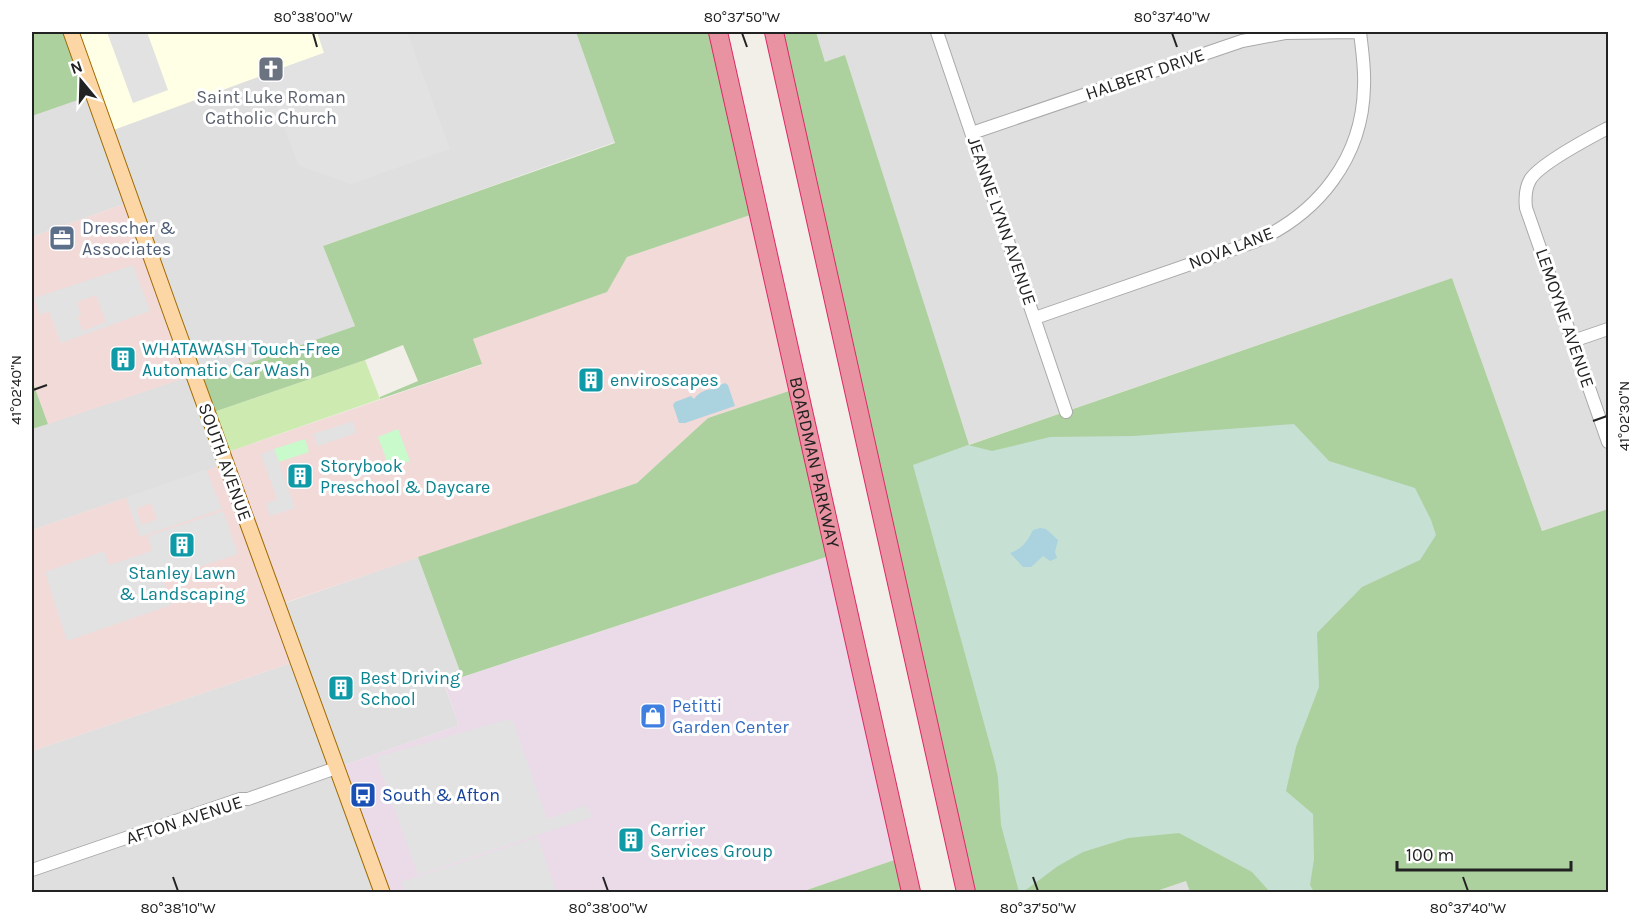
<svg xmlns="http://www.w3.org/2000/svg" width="1640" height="924" font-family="Karla,sans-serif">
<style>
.residential{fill:#e0dfdf}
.commercial{fill:#f2dad9}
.industrial{fill:#ebdbe8}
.education{fill:#ffffe5}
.grass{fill:#cdebb0}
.forest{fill:#add19e}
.wetland{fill:#c6e0d4}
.park{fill:#c8facc}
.parking{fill:#e2e2e2;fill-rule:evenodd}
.water{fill:#aad3df}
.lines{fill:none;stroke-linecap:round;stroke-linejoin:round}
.minor-casing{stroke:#a9a9a9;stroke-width:14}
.major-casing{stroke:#a06b00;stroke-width:17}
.highway-casing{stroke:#dc2a67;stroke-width:20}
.minor{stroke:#fff;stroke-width:12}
.major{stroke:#fcd6a4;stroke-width:15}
.highway{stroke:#e892a2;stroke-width:18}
.ticks{fill:none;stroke:#222;stroke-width:2}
.labels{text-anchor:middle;stroke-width:6;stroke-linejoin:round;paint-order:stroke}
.street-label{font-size:18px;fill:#222;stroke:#fff}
.worship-label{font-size:18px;fill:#5b616d;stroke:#fff}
.service-label{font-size:18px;fill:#4e5e75;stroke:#fff;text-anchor:start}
.culture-label{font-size:18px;fill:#0d838f;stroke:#fff;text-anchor:start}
.shop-label{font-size:18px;fill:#366cbe;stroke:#fff;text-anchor:start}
.transit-label{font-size:18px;fill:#164399;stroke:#fff;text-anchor:start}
.neatline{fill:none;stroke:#222;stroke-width:2}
.ticks-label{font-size:15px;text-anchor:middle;fill:#222}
</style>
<rect width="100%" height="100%" fill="#f2efe9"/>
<path class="residential" d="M 71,32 L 576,32 L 615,142 L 323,246 L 355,326 L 197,382 L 226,464 L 32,530 L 32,429 L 193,375 L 132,201 L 32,237 L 32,116 L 94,94 Z
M 816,32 L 1608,32 L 1608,509 L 1542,531 L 1452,278 L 968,445 L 845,56 L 825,62 Z
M 418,557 L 462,677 L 444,684 L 459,725 L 336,768 L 380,887 L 364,892 L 32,892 L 32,751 L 297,661 L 277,606 Z
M 1186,881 L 1190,892 L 1154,892 Z"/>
<path class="commercial" d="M 132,201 L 194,375 L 48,424 L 32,380 L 32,237 Z
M 759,212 L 798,388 L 708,418 L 637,483 L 278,605 L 297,661 L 32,751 L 32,530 L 225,464 L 222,454 L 481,365 L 473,339 L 606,292 L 627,257 Z"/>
<path class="industrial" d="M 835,554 L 903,857 L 801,892 L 382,892 L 336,768 L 459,725 L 444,683 Z"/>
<path class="education" d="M 71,32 L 381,32 L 108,132 Z"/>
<path class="grass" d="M 365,360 L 380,399 L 222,454 L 208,414 Z"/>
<path class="forest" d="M 32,32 L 71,32 L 95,94 L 32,116 Z
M 576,32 L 718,32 L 759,212 L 627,257 L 607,292 L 473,339 L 482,364 L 380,399 L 380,397 L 418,381 L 403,345 L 365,360 L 208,414 L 196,382 L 355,326 L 323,246 L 615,143 Z
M 774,32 L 816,32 L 825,62 L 845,55 L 969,445 L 1452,278 L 1542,531 L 1608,509 L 1608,892 L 1190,892 L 1186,881 L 1154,892 L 966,892 Z
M 32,380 L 48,424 L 32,429 Z
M 798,388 L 835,554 L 462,677 L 418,557 L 637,483 L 708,418 Z
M 903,857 L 911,892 L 801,892 Z"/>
<path class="wetland" d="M 1294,424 L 1329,461 L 1415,488 L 1431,520 L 1436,535 L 1420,560 L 1362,587 L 1317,633 L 1319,687 L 1296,747 L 1286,791 L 1313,814 L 1314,859 L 1310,885 L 1314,892 L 1270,892 L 1252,872 L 1179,833 L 1128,838 L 1083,852 L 1058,866 L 1023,892 L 1019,892 L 1001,825 L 998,778 L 995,763 L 913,465 L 968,445 L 992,451 L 1050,437 L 1134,436 Z"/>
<path class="park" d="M 398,429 L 410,461 L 390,469 L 378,437 Z
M 305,439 L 309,452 L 279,462 L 274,449 Z"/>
<path class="parking" d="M 107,32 L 147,32 L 168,90 L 133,103 Z
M 317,32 L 407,32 L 450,149 L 351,184 L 298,165 L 265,74 L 324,53 Z
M 133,265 L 150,311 L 61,343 L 49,311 L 40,315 L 34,298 ZM 96,295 L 106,322 L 83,331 L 77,317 L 81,315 L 77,302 Z
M 353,421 L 356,433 L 318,446 L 313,434 Z
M 274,449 L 295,508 L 270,516 L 266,504 L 277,499 L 261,454 Z
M 206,469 L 222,509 L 140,537 L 126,498 ZM 151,503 L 157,519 L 142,525 L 136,509 Z
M 223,511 L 238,554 L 163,579 L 171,605 L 67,641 L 45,572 L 104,551 L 109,565 L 152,551 L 148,536 Z
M 506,720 L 513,721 L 547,819 L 587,805 L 592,817 L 418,875 L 376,757 Z
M 538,837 L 556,892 L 405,892 L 401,882 Z"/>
<path class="water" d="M 725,383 L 728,385 L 735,406 L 685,423 L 679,423 L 673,405 L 675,402 L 691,396 L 694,399 C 699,392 706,389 715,389 L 717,386 Z
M 1040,528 L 1046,529 L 1058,540 L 1055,552 L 1057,558 L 1050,561 L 1043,556 L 1031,567 L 1023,567 L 1010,553 C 1022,549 1027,542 1033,530 Z"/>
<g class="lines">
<defs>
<path id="minor" d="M 937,32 L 1066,412
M 1608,128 C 1591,137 1539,164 1530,180 C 1525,189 1525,199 1526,208 L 1608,442
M 972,133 L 1242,41 L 1285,33 L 1357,32
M 1035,318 L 1254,242 C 1318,214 1363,158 1364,86 C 1365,68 1362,50 1360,32
M 1573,341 L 1608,329
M 32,870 L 240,799 L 248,799 L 336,768"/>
<path id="major" d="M 71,32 L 173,318 L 382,892"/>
<g id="highway">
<path id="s1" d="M 718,32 L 911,892"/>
<path d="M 774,32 L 966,892"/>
</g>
</defs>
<use href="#minor" class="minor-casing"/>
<use href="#major" class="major-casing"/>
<use href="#highway" class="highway-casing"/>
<use href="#minor" class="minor"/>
<use href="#major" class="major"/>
<use href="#highway" class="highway"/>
</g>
<path class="ticks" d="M 313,33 L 317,47M 742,33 L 747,47M 1172,33 L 1177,47M 33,390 L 47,385M 1593,421 L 1607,416M 173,877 L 178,891M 603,877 L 608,891M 1033,877 L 1038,891M 1463,877 L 1468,891"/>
<defs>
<symbol id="church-square" viewBox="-11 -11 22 22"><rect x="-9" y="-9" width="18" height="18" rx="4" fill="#6b7280" stroke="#fff"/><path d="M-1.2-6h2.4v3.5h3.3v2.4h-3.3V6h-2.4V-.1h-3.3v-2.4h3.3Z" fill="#fff"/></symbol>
<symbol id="office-square" viewBox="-11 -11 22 22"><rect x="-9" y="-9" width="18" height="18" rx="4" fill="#5c6f8a" stroke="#fff"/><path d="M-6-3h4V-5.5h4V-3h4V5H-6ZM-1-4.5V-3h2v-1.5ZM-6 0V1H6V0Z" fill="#fff"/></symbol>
<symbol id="building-square" viewBox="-11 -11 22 22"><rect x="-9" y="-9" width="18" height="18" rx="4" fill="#0f9aa8" stroke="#fff"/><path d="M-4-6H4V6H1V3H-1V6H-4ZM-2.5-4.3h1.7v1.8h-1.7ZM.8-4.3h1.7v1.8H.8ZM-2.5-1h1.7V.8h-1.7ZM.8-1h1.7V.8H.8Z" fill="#fff"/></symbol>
<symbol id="shop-square" viewBox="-11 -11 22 22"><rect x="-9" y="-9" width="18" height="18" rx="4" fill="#3f7fe0" stroke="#fff"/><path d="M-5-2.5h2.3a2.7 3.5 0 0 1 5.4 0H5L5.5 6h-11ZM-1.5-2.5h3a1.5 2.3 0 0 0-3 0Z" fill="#fff"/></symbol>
<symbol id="bus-square" viewBox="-11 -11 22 22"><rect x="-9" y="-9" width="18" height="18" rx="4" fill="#1a4fb4" stroke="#fff"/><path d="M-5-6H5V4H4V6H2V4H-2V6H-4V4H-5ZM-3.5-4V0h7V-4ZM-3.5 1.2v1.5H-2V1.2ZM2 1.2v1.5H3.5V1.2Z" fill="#fff"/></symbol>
</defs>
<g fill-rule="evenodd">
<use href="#church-square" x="256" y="54" width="30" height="30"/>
<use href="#office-square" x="47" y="223" width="30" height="30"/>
<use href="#building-square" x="108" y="344" width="30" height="30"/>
<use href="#building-square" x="576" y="365" width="30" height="30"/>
<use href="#building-square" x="285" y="461" width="30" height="30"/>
<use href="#building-square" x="167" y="530" width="30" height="30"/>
<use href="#building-square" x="326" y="673" width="30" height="30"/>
<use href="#shop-square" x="638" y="701" width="30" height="30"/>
<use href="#bus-square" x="348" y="780" width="30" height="30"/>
<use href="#building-square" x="616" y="825" width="30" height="30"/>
</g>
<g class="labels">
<g class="street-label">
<text transform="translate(1145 74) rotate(-19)" y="6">HALBERT DRIVE</text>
<text transform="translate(1002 221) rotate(71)" y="6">JEANNE LYNN AVENUE</text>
<text transform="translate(1231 248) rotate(-21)" y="6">NOVA LANE</text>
<text transform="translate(1565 318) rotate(71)" y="6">LEMOYNE AVENUE</text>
<text transform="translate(225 462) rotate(70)" y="6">SOUTH AVENUE</text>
<text dy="6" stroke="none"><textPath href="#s1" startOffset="441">BOARDMAN PARKWAY</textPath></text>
<text transform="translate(184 820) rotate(-18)" y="6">AFTON AVENUE</text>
</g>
<g class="worship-label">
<text x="271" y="103">Saint Luke Roman<tspan x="271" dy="21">Catholic Church</tspan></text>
</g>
<g class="service-label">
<text x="82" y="234">Drescher &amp;<tspan x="82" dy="21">Associates</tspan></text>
</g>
<g class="culture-label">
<text x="142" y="355">WHATAWASH Touch-Free<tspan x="142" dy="21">Automatic Car Wash</tspan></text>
<text x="610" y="386">enviroscapes</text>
<text x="320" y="472">Storybook<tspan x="320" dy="21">Preschool &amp; Daycare</tspan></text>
<text x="182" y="579" text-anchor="middle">Stanley Lawn<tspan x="182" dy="21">&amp; Landscaping</tspan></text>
<text x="360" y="684">Best Driving<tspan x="360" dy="21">School</tspan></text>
<text x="650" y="836">Carrier<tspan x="650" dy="21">Services Group</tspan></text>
</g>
<g class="shop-label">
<text x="672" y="712">Petitti<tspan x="672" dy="21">Garden Center</tspan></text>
</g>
<g class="transit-label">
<text x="382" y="801">South &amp; Afton</text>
</g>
</g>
<rect width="1640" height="924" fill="none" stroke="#ffffff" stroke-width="66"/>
<g transform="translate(81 81) rotate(341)" stroke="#ffffff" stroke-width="4.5" paint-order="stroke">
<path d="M0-4.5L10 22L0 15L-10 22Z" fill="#222222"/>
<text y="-9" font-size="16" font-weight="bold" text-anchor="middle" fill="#222222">N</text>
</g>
<path d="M1397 861v9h174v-9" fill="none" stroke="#222222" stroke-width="3"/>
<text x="1406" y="861" font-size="18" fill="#222222" stroke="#ffffff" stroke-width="4.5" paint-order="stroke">100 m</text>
<rect x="33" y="33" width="1574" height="858" class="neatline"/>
<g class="ticks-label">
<text x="313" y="22">80°38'00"W</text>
<text x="742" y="22">80°37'50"W</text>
<text x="1172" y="22">80°37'40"W</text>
<text transform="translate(16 390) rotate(-90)" y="5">41°02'40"N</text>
<text transform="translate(1624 416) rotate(-90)" y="5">41°02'30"N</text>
<text x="178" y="913">80°38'10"W</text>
<text x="608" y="913">80°38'00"W</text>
<text x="1038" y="913">80°37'50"W</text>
<text x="1468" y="913">80°37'40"W</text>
</g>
</svg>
